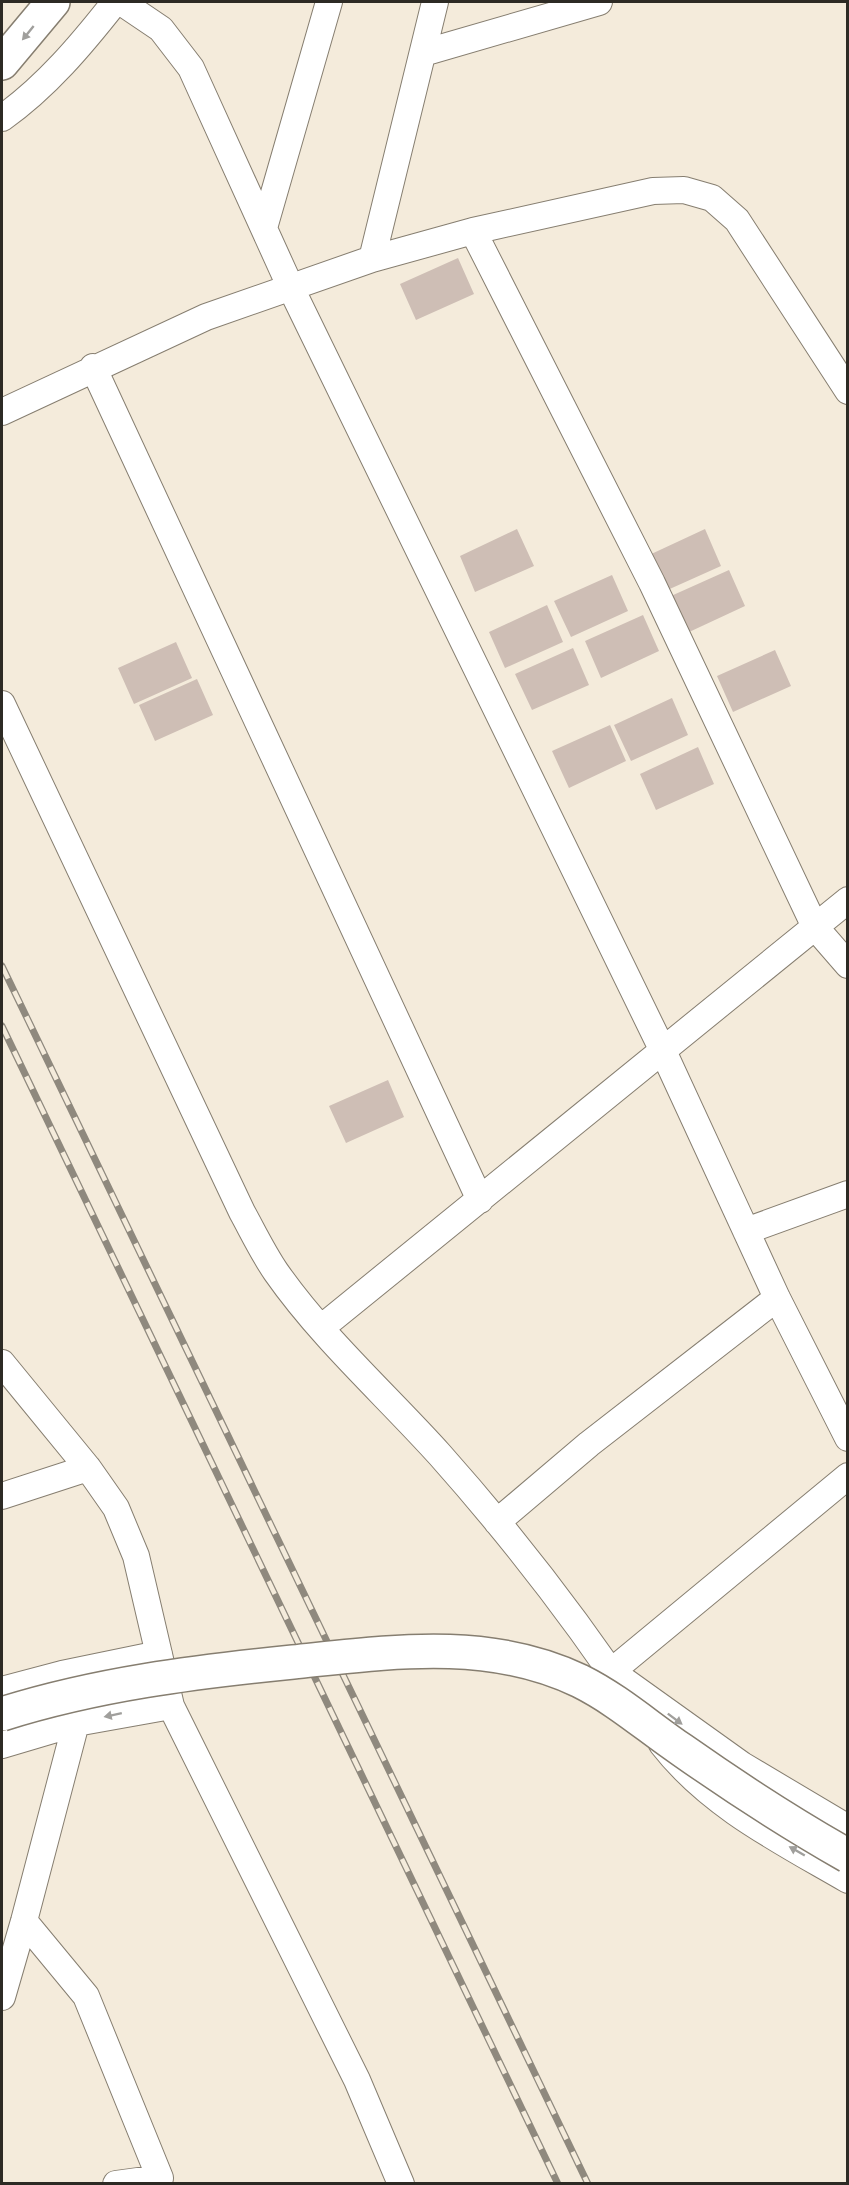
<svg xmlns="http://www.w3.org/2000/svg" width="849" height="2185" font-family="'Alegreya Sans',sans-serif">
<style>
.building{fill:#cebeb5}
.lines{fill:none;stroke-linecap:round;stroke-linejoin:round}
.minor-casing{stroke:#867e70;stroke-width:28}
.trunk-casing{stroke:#867e70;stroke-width:36}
.minor{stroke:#fff;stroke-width:26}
.trunk{stroke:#fff;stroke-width:33}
.rail-casing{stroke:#8f897e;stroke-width:7}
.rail{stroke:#f4ebdb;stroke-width:4.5;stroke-dasharray:14;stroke-linecap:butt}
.tertiary-bridge-casing{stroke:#867e70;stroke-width:36;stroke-linecap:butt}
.tertiary-bridge{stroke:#fff;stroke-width:33}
.oneway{fill:#a09f9c}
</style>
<rect width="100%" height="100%" fill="#f4ebdb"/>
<path class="building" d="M 458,258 L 474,294 L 416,320 L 400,284 Z
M 517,529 L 534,566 L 475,592 L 460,556 Z
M 705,529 L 721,566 L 663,592 L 647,556 Z
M 729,570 L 745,606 L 687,633 L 671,596 Z
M 612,575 L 628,611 L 571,637 L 554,601 Z
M 547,605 L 563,642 L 505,668 L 489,632 Z
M 643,615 L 659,651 L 601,678 L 585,641 Z
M 176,642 L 192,678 L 134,704 L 118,668 Z
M 573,648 L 589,685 L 532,710 L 515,674 Z
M 775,650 L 791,686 L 733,712 L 717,676 Z
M 197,679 L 213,715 L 155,741 L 139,705 Z
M 672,698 L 688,735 L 631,761 L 614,725 Z
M 610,725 L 626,761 L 569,788 L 552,751 Z
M 698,747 L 714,784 L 656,810 L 640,774 Z
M 388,1080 L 404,1117 L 346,1143 L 329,1106 Z"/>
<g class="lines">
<defs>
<path id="minor" d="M 121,2 L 161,29 L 191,68 L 290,286 L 663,1051 L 777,1298 L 848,1438
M 423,53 L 599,2
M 2,118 C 46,87 82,44 115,2
M 264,228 L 329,2
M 473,231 L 652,583 L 815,927 L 848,965
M 372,259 L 435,2
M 93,367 L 480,1200
M 2,412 L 206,317 L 372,259 L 473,231 L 653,191 L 684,190 L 712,198 L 737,220 L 848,391
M 2,704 L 242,1212 C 253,1232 263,1253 276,1272 C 323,1339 385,1394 440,1455 C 512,1536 580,1624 640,1715
M 746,1231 L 848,1194
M 321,1328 L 848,900
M 2,1363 L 88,1468 L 116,1508 L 136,1556 L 171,1706 L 357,2080 L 401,2184
M 2,1496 L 88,1468
M 497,1522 L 589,1444 L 777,1298
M 612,1671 L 848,1476
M 626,1682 L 742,1765 L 848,1828
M 2,1690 L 62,1674 L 159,1654
M 662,1744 C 710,1806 781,1841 848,1880
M 2,1745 L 76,1723 L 171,1706
M 24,1921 L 86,1996 L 160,2178 L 116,2184
M 2,1997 L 24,1921 L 76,1723 L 62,1674"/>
<path id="trunk" d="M 2,63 L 53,2"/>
</defs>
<use href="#minor" class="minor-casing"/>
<use href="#trunk" class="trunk-casing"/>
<use href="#minor" class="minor"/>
<use href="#trunk" class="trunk"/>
<defs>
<path id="rail" d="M 2,966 L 588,2184
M 2,1026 L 558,2184"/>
</defs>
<use href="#rail" class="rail-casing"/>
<use href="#rail" class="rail"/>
<defs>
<path id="tertiary-bridge" d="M 2,1714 C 97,1684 194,1672 293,1662 C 390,1652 489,1637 580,1681 C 618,1700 648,1727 682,1750 C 736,1788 790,1823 848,1856"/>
</defs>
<use href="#tertiary-bridge" class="tertiary-bridge-casing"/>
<use href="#tertiary-bridge" class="tertiary-bridge"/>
</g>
<defs><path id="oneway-solid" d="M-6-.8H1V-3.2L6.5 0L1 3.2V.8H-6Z" transform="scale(1.5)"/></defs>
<g class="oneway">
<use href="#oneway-solid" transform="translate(28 33) rotate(129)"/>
<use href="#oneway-solid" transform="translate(113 1715) rotate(168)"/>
<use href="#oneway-solid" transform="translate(675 1719) rotate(37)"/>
<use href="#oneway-solid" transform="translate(797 1851) rotate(-150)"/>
</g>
<rect width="849" height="2185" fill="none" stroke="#2d2a24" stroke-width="6"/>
</svg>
